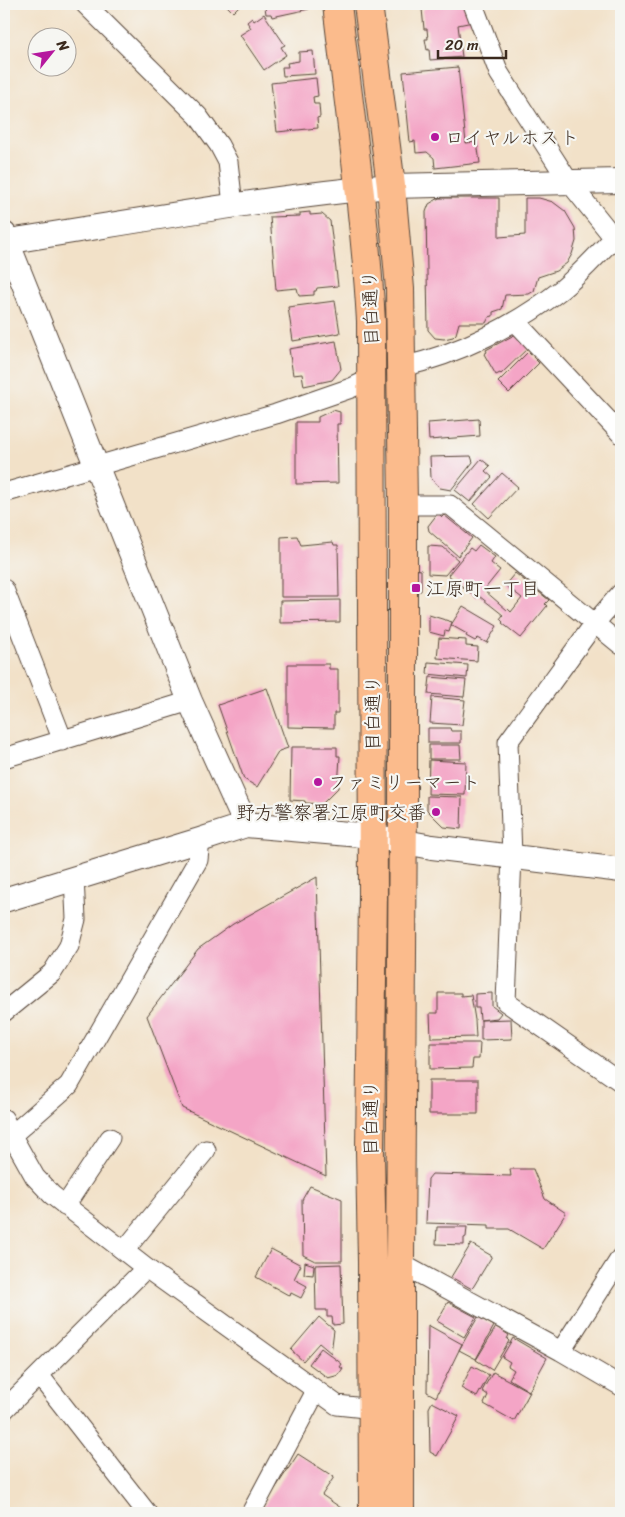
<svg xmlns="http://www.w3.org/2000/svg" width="625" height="1517" font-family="Sriracha,'Klee One',sans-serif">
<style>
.building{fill:#f4a5c6}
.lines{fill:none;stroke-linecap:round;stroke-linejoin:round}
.minor-casing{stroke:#564538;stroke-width:21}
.tertiary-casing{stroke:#564538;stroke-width:26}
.primary-casing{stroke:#564538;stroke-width:30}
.minor{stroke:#fff;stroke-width:19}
.tertiary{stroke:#fff;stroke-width:24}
.primary{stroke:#fbbb8c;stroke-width:28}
.poi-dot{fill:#b5179e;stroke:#f6f6f2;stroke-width:2}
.labels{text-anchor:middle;stroke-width:4.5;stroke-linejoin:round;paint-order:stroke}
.poi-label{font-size:19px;fill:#3b2a1e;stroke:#f6f6f2;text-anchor:start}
.street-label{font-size:19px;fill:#3b2a1e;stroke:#f6f6f2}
</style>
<rect width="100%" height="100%" fill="#f6f6f2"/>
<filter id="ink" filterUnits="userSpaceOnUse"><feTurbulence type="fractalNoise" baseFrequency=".02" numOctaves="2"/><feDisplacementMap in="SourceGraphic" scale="10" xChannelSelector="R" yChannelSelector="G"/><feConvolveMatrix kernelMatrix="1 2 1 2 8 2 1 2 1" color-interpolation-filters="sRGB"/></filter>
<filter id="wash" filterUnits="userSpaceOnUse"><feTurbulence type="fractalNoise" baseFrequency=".0096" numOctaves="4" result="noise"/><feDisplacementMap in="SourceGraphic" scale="20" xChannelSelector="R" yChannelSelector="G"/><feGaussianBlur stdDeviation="1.12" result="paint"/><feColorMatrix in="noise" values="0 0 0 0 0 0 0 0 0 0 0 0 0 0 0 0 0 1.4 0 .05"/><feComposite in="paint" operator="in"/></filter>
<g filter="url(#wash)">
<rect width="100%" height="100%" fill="#f2e1c8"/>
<g id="blocks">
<path class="building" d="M 225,4 L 241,4 L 233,12 Z
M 268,4 L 308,4 L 309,9 L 272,17 L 271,14 L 266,14 L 265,7 L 268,6 Z
M 424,4 L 466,4 L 473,22 L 458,25 L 462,57 L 430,60 L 429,49 L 427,50 L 425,39 L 428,39 L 427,29 L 424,29 L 422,9 L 425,9 Z
M 264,14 L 285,45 L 281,47 L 286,55 L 264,70 L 240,35 L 251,28 L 247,22 L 252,18 L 254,21 Z
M 313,51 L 315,74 L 283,76 L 282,67 L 288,67 L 287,63 L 299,61 L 299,52 Z
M 458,67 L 466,143 L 477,142 L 480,163 L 435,168 L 434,158 L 427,152 L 416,153 L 415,141 L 410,142 L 403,72 Z
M 316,78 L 318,96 L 313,97 L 314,104 L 319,104 L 320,117 L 317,118 L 318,128 L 277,132 L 271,83 Z
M 439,198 L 499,198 L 499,237 L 525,235 L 525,198 L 539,198 L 553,202 L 565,211 L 575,228 L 576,241 L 572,254 L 567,263 L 556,271 L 538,277 L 534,291 L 529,294 L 505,295 L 502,309 L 493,312 L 493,316 L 489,317 L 486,323 L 459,323 L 456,334 L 453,337 L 444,339 L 435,338 L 428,330 L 426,212 L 429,204 Z
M 310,212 L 310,215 L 322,214 L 330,221 L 338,286 L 317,288 L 316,291 L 314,291 L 314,295 L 299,296 L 297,288 L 276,290 L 270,217 L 300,216 L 300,213 Z
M 335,301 L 340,333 L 293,341 L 288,307 Z
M 518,333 L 530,346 L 501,374 L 500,373 L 496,375 L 484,354 L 487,352 L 486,350 Z
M 336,341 L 341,369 L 332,380 L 304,386 L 302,374 L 293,375 L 289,349 Z
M 528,352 L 539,363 L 509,393 L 498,382 Z
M 333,410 L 340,412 L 340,424 L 337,424 L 338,483 L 296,484 L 296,422 L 318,422 L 318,417 Z
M 479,419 L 480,436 L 429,440 L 428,423 Z
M 471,456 L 473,462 L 451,490 L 440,488 L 431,478 L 430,457 Z
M 481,459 L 490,466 L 485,471 L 492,477 L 470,502 L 455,490 Z
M 502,473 L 518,487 L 489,518 L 474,504 Z
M 438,513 L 442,517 L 444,515 L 472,538 L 458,556 L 429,531 L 428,526 Z
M 297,536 L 301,545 L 333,542 L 334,545 L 338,545 L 339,597 L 281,597 L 281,537 Z
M 479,545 L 495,557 L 491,563 L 500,570 L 484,590 L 507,610 L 508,609 L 511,612 L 522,598 L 505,585 L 515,573 L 549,600 L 545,604 L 547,606 L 521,638 L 502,623 L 503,622 L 500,619 L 503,615 L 479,596 L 477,598 L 448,575 L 470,548 L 474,551 Z
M 428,546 L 443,547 L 458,560 L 445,575 L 428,574 Z
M 413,569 L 421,570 L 421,591 L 413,591 Z
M 340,600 L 340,622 L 280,623 L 280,601 Z
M 463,606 L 497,626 L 487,643 L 478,638 L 475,641 L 466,636 L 467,634 L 451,625 Z
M 429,615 L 452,622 L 449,632 L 445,631 L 444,636 L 429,632 Z
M 439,638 L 466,640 L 466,646 L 478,647 L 477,661 L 437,658 Z
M 428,662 L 468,665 L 467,678 L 427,674 Z
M 288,664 L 329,664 L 329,669 L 338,669 L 338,713 L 334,713 L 334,728 L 288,727 Z
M 430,677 L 466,680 L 464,697 L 428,694 Z
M 267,688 L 288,748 L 279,751 L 257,787 L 244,779 L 218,705 Z
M 432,697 L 465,700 L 462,725 L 430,723 Z
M 428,728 L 450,728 L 451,731 L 461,731 L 461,743 L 428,743 Z
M 429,745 L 460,745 L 461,759 L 429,759 Z
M 291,747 L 337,747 L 337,756 L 340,756 L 338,788 L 322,804 L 305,803 L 305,801 L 290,800 Z
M 429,760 L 466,762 L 465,795 L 428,794 Z
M 427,796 L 462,797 L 461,829 L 444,827 L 427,810 Z
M 317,877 L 326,1176 L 182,1108 L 147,1016 L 198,949 L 233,924 Z
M 438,993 L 461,993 L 461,996 L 471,995 L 475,1020 L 476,1037 L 431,1038 L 430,1013 L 438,1013 Z
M 492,993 L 492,1006 L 501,1013 L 497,1018 L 480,1020 L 479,1008 L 475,1008 L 475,994 Z
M 511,1019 L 512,1039 L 481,1040 L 481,1020 Z
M 430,1043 L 480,1043 L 479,1059 L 473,1059 L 472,1068 L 430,1069 Z
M 429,1080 L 478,1080 L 478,1114 L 429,1114 Z
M 510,1169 L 533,1169 L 545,1199 L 566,1213 L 543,1249 L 509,1229 L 489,1229 L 489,1225 L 426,1223 L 428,1179 L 432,1174 L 511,1176 Z
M 310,1186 L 342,1199 L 342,1261 L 315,1261 L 303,1255 L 302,1200 Z
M 437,1227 L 467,1227 L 466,1237 L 464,1238 L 464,1245 L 436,1244 Z
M 471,1244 L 492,1256 L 472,1289 L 451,1277 Z
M 271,1249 L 301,1265 L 294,1279 L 307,1286 L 301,1298 L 291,1293 L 290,1296 L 256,1277 Z
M 305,1262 L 314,1265 L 313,1275 L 304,1274 Z
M 341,1264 L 343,1324 L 333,1325 L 332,1317 L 327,1317 L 327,1310 L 316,1310 L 315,1265 Z
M 448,1302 L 476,1317 L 464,1337 L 437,1321 Z
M 319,1317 L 334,1330 L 331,1353 L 319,1343 L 303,1361 L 291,1350 Z
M 478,1317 L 494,1326 L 476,1359 L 459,1350 Z
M 428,1325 L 462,1344 L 436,1397 L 427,1392 Z
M 496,1327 L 509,1335 L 507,1339 L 509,1341 L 492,1370 L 476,1360 Z
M 513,1338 L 547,1358 L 529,1391 L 509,1379 L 514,1370 L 508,1366 L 510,1362 L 502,1357 Z
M 321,1348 L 342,1364 L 340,1367 L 343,1369 L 339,1375 L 328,1378 L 309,1364 Z
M 472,1366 L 489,1375 L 477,1397 L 461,1388 Z
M 493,1372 L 530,1392 L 514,1421 L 484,1404 L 488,1395 L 482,1391 Z
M 432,1402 L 459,1416 L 437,1456 L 430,1452 L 429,1408 Z
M 298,1454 L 334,1477 L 322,1495 L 344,1510 L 344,1513 L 259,1513 Z"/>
</g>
</g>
<g filter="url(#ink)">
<use href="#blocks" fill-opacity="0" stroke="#564538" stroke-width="1"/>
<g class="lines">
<defs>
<path id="minor" d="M 85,4 L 198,116 L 219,145 L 228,162 L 233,205
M 473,4 L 499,73 L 569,182 L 614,238 L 621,244
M 516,322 L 621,434
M 402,367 C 459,354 515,326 562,289 C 580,274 597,255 614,238
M 4,493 L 276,414 L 351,388 L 372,378
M 403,505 L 450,505 L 621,645
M 4,589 L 63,741
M 621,593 L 594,624 L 508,742 L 512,856 L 506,1002 L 621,1082
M 4,758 L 190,701
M 4,1012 L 52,973 L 69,946 L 76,919 L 74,877
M 4,1119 L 12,1136 L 35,1177 L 52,1195 L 146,1268 L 337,1405 L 384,1410
M 4,1142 L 69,1085 L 198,860 L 200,840
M 65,1206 L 110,1138
M 124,1251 L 206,1150
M 400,1263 L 561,1351 L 621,1386
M 561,1351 L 621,1257
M 39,1375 L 147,1513
M 4,1410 L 146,1268
M 251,1513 L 316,1391"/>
<path id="tertiary" d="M 4,234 L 190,701 L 246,825
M 4,242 C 132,222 261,198 391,186 L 621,181
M 4,900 L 200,840 L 246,825 L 372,836 L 432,847 L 621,870"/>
<path id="primary" d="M 337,4 C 349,109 365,215 371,321 L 373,894 L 370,1150 L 372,1262 L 373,1513
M 368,4 L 391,186 L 400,289 L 403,505 L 403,798 L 400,1263 L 400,1513"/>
</defs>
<use href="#minor" class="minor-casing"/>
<use href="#tertiary" class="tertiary-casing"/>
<use href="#primary" class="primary-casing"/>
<use href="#minor" class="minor"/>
<use href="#tertiary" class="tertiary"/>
<use href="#primary" class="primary"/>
</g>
</g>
<g class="poi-dot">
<circle cx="435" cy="137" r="5"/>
<rect x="411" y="583" width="10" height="10" rx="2.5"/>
<circle cx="318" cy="782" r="5"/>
<circle cx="436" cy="812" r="5"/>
</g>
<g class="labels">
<g class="poi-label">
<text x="445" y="144">ロイヤルホスト</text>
<text x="426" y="595">江原町一丁目</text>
<text x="328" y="789">ファミリーマート</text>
<text x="426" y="819" text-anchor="end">野方警察署江原町交番</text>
</g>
<g class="street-label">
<text transform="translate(370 308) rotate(-92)" y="7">目白通り</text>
<text transform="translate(372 713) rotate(-90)" y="7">目白通り</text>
<text transform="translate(370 1118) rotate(-90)" y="7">目白通り</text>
</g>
</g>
<rect width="625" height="1517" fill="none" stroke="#f6f6f2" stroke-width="20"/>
<g transform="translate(52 52) rotate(60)"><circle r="24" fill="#f6f6f2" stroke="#aba49d"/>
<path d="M0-4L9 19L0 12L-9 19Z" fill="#b5179e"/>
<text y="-8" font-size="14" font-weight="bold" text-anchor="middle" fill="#3b2a1e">N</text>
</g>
<path d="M438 50v8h68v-8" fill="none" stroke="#3b2a1e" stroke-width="2.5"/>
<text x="445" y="50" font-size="15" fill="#3b2a1e" stroke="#f6f6f2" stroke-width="4" paint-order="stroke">20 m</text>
</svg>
